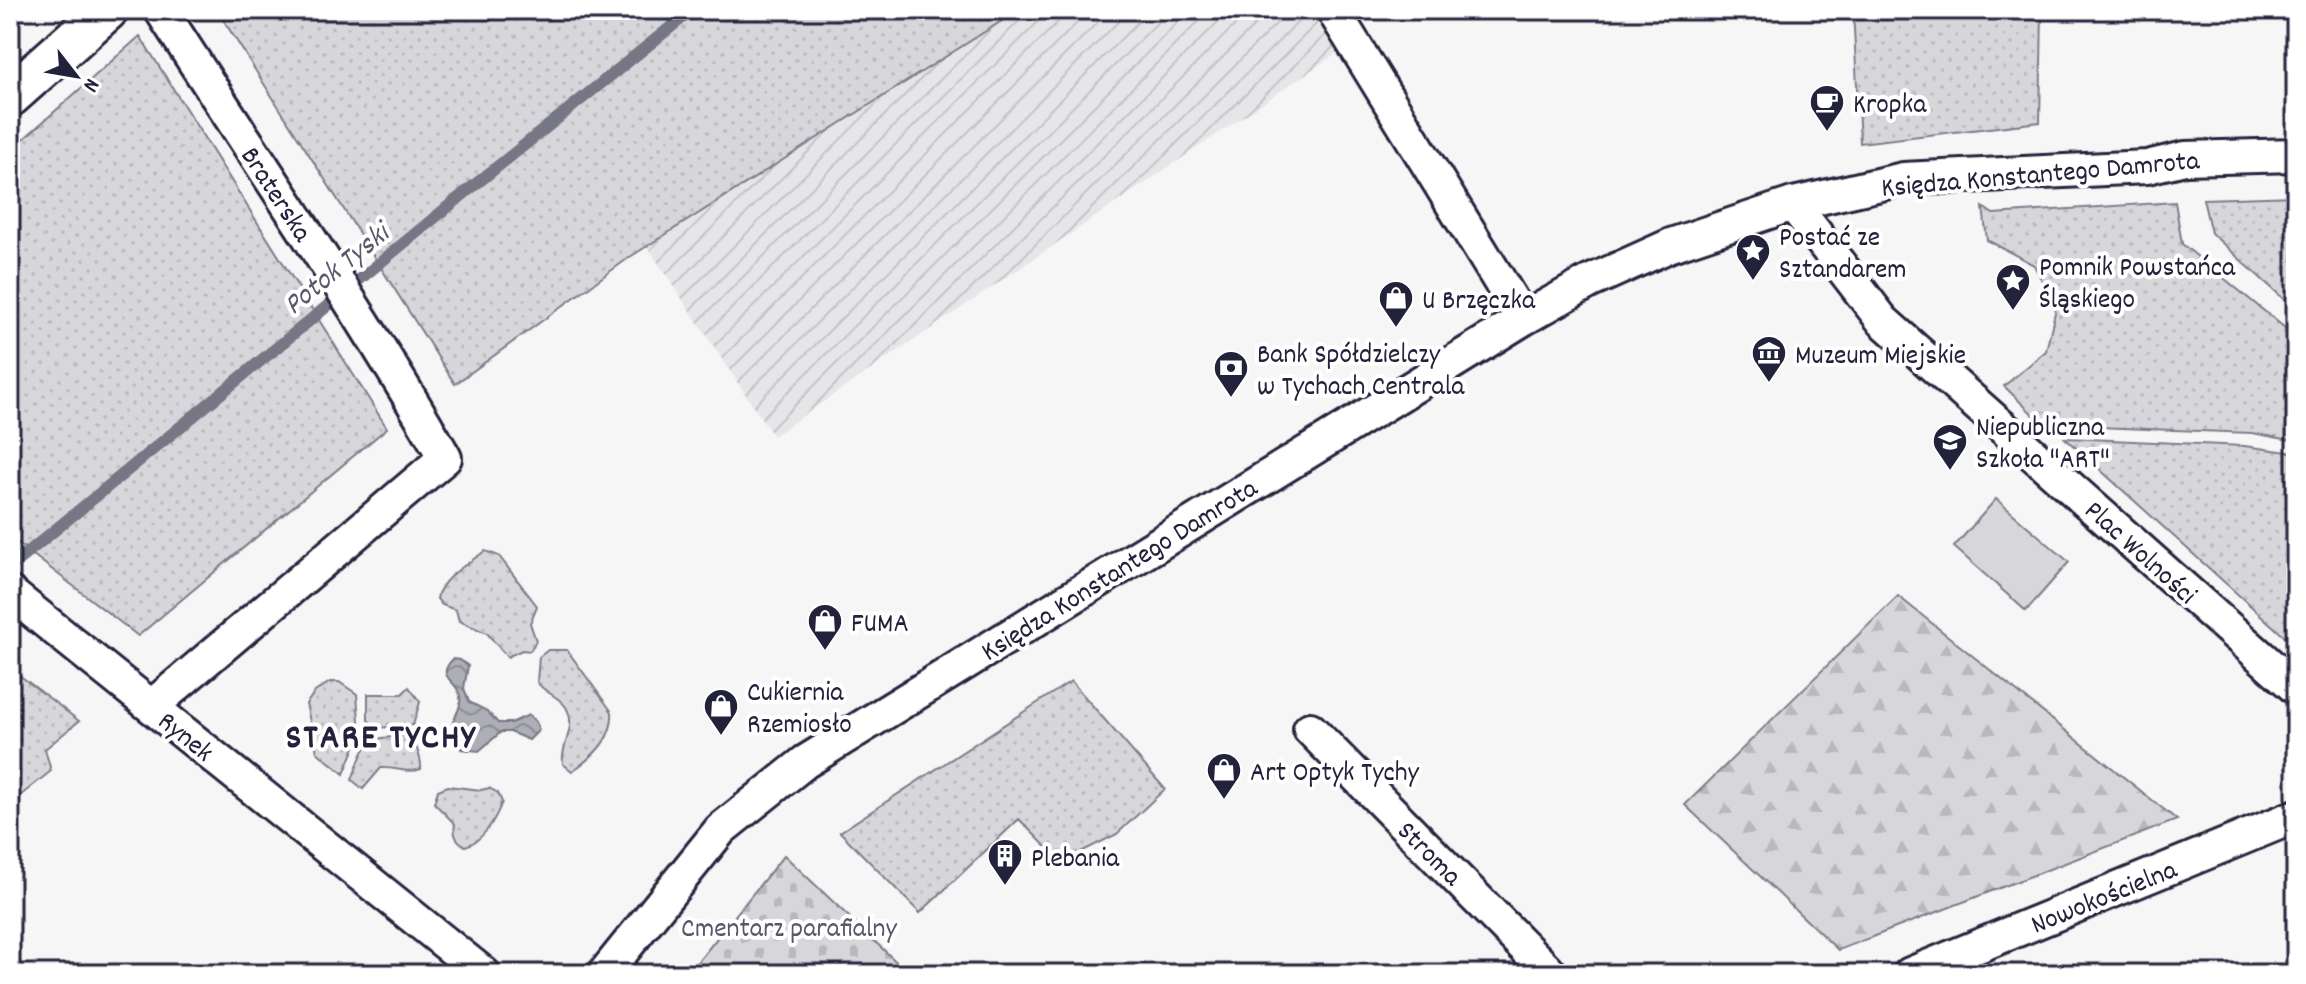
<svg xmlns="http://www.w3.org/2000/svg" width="2306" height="984" font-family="Dekko,sans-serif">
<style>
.industrial{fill:url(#industrial-furrows)}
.grass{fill:url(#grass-dots);stroke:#7c7c8b;stroke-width:2}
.forest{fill:url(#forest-firs);stroke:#7c7c8b;stroke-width:2}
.cemetery{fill:url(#cemetery-stones);stroke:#7c7c8b;stroke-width:2}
.garden{fill:#d7d7db;stroke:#7c7c8b;stroke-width:2}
.water{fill:url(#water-waves);stroke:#767685;stroke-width:2}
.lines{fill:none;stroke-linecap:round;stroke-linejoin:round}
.stream{stroke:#767685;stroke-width:12}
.minor-casing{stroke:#22223b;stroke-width:38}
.tertiary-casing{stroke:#22223b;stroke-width:46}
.minor{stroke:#fff;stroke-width:32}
.tertiary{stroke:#fff;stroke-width:40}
.labels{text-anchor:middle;stroke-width:8;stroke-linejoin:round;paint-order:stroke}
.poi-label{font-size:28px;fill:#22223b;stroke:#fff;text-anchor:start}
.street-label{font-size:28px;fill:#22223b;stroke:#fff}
.park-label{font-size:28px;fill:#58586b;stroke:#fff}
.water-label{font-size:30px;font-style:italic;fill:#5a5a6d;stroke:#fff}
.district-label{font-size:36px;font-weight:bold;letter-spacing:2px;fill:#22223b;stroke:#fff}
</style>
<defs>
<pattern id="industrial-furrows" width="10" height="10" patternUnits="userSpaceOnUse" patternTransform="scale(2)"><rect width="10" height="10" fill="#e6e6e9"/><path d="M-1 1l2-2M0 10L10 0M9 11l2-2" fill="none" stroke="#c5c5c9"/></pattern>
<pattern id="grass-dots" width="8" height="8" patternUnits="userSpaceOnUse" patternTransform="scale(2)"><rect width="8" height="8" fill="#d7d7db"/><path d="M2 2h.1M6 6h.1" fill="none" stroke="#b8b8bd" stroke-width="1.8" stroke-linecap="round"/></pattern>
<pattern id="forest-firs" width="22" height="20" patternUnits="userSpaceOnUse" patternTransform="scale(2)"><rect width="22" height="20" fill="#d7d7db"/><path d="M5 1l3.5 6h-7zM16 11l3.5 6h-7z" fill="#b8b8bd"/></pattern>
<pattern id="cemetery-stones" width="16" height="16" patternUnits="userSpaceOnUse" patternTransform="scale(2)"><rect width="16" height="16" fill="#d7d7db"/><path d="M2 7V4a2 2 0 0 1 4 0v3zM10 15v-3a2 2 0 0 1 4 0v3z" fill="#b8b8bd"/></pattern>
<pattern id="water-waves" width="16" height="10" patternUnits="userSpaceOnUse" patternTransform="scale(2)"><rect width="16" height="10" fill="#aeaeb7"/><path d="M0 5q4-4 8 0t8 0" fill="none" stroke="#8d8d96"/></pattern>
</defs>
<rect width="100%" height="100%" fill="#f6f6f7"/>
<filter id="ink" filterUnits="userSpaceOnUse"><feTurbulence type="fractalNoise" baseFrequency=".0125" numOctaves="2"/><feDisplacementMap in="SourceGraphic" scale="16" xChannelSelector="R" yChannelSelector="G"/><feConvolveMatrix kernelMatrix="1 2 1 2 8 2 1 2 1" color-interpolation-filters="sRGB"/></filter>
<g filter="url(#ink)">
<path class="industrial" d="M 1019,10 L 1319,10 L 1338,52 L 773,436 L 647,246 Z"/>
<path class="grass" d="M 217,10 L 1019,10 L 630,257 L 455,384 Z
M 1853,10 L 2042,10 L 2040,122 L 1860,143 Z
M 140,36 L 387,428 L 138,636 L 10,537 L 10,151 Z
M 2296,196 L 2296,310 L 2211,233 L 2203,199 Z
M 2175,202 L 2182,244 L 2296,337 L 2296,441 L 2252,433 L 2044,425 L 2004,386 L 2046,351 L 2056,308 L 2034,265 L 1987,240 L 1983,207 L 1993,214 Z
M 2065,438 L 2244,446 L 2296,453 L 2296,647 Z
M 485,551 L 499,556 L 537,606 L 530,623 L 536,641 L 530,651 L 522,650 L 507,657 L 487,633 L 459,621 L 456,610 L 442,605 L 437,599 C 440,578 468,564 485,551 Z
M 548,650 L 567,650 L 612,712 C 614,738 592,758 572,771 L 563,764 C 560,744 578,728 566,707 C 558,695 544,693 537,682 L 539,657 Z
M 10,668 L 79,721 L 45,749 L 51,771 L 10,804 Z
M 1071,681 L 1165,789 L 1117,834 L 1061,862 L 1019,819 L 920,913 L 840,832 Z
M 330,682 L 339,682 L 357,694 L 359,721 L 353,735 L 357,742 L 344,774 L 317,752 L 306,704 L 315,692 Z
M 409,687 L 420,702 L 413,725 L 377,728 L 368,720 L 368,694 L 402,694 Z
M 413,736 C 415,748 422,756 421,769 C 407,774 396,767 381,768 L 363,789 L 352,780 C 368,736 366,738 413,736 Z
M 448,786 L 481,790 L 489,788 L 498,793 L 502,802 C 496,818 483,842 465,846 C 456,840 453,835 455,824 L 434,803 L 438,790 Z"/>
<path class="forest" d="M 1898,596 L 2177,820 L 1838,950 L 1685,805 Z"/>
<path class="cemetery" d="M 784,855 L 909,974 L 688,974 Z"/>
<path class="garden" d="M 1996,499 L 2069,562 L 2026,611 L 1954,547 Z"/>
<path class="water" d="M 453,659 L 460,660 L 468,666 L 464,688 L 469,702 L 487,711 L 498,723 L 511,723 L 529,715 L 536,722 L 539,730 L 529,740 L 510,732 L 501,732 L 479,751 L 461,749 C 438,723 463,719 460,696 C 458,680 434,678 453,659 Z"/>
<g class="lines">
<path class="stream" d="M 10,567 L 466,192 L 692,10"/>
<defs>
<path id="minor" d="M 1333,10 L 1523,319
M 1793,204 L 1883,321 L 2296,688
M 10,593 L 484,974
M 152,706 L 445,458 C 357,304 256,159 161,10
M 1310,729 L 1551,974
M 604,974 L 721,829 L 805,762 L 1523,319 L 1589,282 L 1671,245 L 1793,204 L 1903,179 L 2147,167 L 2185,158 L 2296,155
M 1910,974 L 2296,816"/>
<path id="tertiary" d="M 10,96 L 107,10"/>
</defs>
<use href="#minor" class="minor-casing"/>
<use href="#tertiary" class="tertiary-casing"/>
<use href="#minor" class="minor"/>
<use href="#tertiary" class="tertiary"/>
</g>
</g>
<defs>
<symbol id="cafe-pin" viewBox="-11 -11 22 30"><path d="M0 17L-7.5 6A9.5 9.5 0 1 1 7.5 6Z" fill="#22223b" stroke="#fff"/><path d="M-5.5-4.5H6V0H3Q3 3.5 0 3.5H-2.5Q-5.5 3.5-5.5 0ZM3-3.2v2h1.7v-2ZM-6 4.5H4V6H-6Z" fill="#fff"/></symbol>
<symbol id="sight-pin" viewBox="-11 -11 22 30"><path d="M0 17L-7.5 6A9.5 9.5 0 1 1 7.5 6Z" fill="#22223b" stroke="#fff"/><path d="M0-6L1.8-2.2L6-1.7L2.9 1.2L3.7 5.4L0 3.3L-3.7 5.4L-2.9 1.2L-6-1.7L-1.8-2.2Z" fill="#fff"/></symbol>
<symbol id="shop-pin" viewBox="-11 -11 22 30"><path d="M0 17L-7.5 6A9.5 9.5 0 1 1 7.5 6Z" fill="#22223b" stroke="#fff"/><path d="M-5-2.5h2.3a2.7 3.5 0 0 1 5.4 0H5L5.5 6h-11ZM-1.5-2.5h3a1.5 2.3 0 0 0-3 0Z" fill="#fff"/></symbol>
<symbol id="museum-pin" viewBox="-11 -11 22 30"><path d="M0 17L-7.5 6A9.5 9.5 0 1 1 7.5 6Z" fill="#22223b" stroke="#fff"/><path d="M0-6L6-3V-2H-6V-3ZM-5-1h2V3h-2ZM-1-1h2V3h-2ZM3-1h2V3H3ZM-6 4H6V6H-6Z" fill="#fff"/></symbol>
<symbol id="bank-pin" viewBox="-11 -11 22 30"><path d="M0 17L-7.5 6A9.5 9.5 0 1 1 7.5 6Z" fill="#22223b" stroke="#fff"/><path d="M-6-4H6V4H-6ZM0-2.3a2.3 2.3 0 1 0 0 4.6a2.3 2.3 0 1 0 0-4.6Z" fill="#fff"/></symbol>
<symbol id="school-pin" viewBox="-11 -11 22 30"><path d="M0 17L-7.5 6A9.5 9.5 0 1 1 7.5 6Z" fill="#22223b" stroke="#fff"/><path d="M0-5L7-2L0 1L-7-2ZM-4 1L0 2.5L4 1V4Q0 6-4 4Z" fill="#fff"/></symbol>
<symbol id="building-pin" viewBox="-11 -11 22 30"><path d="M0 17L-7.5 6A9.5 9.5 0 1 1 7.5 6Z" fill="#22223b" stroke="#fff"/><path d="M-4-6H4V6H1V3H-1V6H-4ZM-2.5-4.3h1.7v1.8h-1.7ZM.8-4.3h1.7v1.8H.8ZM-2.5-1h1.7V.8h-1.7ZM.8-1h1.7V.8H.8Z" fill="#fff"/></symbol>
</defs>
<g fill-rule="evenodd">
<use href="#cafe-pin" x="1807" y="82" width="40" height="54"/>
<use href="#sight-pin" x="1733" y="231" width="40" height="54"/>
<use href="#sight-pin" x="1993" y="261" width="40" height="54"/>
<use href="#shop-pin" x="1376" y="278" width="40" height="54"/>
<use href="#museum-pin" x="1749" y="333" width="40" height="54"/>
<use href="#bank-pin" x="1211" y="348" width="40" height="54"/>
<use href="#school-pin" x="1930" y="421" width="40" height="54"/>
<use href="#shop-pin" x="805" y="601" width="40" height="54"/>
<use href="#shop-pin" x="701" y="686" width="40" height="54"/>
<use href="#shop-pin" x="1204" y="750" width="40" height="54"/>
<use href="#building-pin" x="985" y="836" width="40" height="54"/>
</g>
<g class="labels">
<g class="poi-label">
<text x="1853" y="112">Kropka</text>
<text x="1779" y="245">Postać ze<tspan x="1779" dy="32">Sztandarem</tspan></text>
<text x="2039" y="275">Pomnik Powstańca<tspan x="2039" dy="32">Śląskiego</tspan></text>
<text x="1422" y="308">U Brzęczka</text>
<text x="1257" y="362">Bank Spółdzielczy<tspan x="1257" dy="32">w Tychach Centrala</tspan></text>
<text x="1795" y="363">Muzeum Miejskie</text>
<text x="1976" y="435">Niepubliczna<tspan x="1976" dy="32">Szkoła "ART"</tspan></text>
<text x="851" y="631">FUMA</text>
<text x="747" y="700">Cukiernia<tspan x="747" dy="32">Rzemiosło</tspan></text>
<text x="1250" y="780">Art Optyk Tychy</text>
<text x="1031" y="866">Plebania</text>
</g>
<g class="street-label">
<text transform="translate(2040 172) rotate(-5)" y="10">Księdza Konstantego Damrota</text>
<text transform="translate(278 193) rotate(57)" y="10">Braterska</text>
<text transform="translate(2142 551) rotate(42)" y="10">Plac Wolności</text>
<text transform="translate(1118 568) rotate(-32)" y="10">Księdza Konstantego Damrota</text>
<text transform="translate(187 735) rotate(39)" y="10">Rynek</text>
<text transform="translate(1431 852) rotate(45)" y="10">Stroma</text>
<text transform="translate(2103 895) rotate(-22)" y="10">Nowokościelna</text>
</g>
<g class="park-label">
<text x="789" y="936">Cmentarz parafialny</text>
</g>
<g class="water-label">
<text transform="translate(335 268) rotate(-39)" y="10">Potok Tyski</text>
</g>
<g class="district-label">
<text x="381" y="747">STARE TYCHY</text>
</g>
</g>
<rect width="2306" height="984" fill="none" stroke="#fff" stroke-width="40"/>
<rect x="20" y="20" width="2266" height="944" fill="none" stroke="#22223b" stroke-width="3" filter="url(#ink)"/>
<g transform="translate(76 76) rotate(121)" stroke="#ffffff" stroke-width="6" paint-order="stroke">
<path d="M0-6L14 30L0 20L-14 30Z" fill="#22223b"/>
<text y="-12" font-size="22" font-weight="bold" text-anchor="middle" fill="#22223b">N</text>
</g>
</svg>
